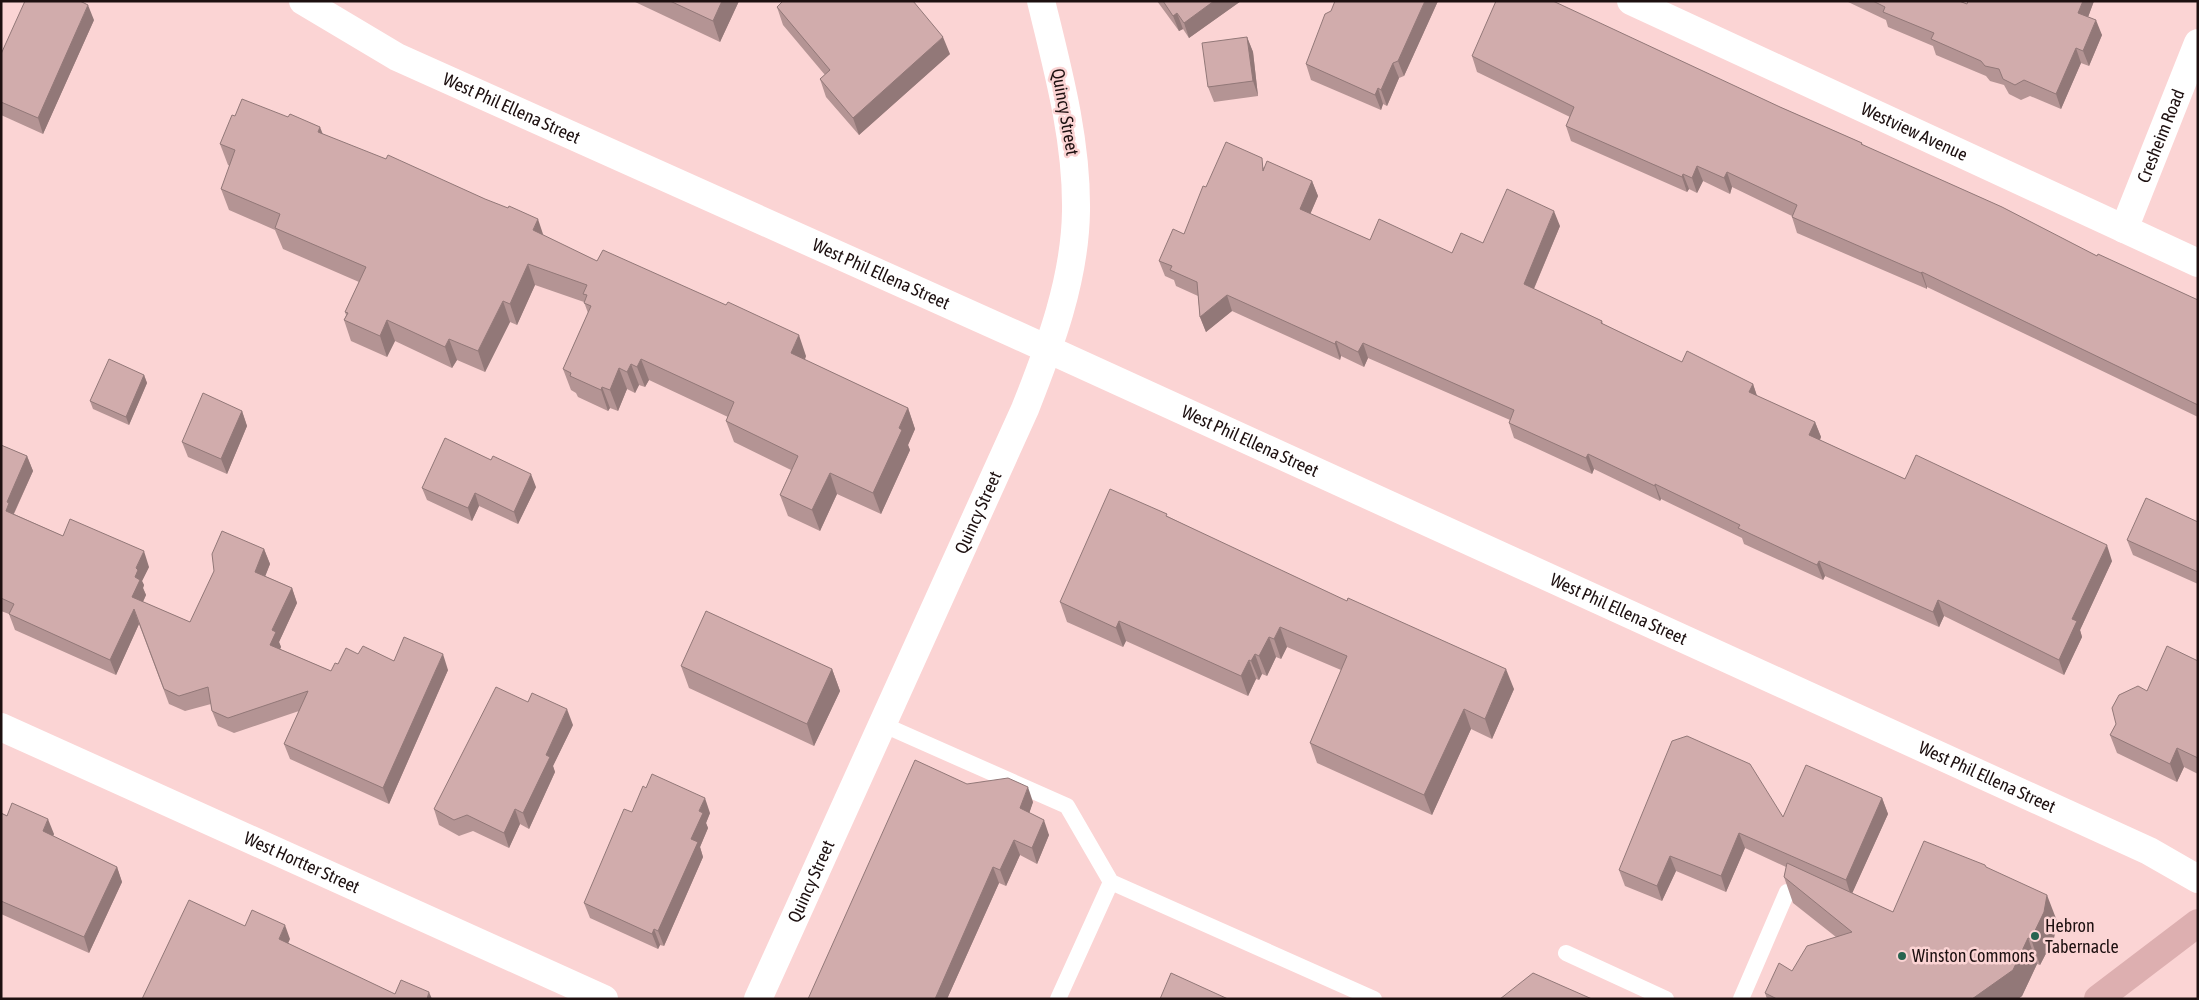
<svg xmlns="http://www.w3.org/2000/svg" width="2199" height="1000" font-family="'Asap Condensed',sans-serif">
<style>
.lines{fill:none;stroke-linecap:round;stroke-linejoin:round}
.lane{stroke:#fff;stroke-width:16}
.street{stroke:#fff;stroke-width:28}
.primary{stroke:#ddafb0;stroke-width:28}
.wall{fill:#b49494}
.shaded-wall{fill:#927878}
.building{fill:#d1acac;stroke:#927878}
.poi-dot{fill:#276450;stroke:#fbd4d4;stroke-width:2}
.labels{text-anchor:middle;stroke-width:5;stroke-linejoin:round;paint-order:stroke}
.street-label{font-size:18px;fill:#1d1010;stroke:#fbd4d4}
.poi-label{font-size:18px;fill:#1d1010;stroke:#fbd4d4;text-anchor:start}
</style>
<rect width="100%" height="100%" fill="#fbd4d4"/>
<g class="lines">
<path class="lane" d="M 884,725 L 1067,806 L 1111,882 L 1058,999
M 1111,882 L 1374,999
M 1566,953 L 1666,999
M 1741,999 L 1787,892"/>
<g class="street">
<path id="s1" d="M 303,1 L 397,57 L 1010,332 L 2149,851 L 2198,879"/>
<path id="s2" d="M 1631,1 L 2198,263"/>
<path id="s3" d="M 2124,229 L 2198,43"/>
<path id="s4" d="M 1,727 L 604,999"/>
<path id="s5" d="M 758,999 L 1025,409 C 1050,346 1075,280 1076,211 C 1077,140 1058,70 1041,1"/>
</g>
<path class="primary" d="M 2098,999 L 2198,923"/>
</g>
<path class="wall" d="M 633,1 L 739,1 L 720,42 Z
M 1157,1 L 1241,1 L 1189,38 L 1183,29 L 1179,31 Z
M 1438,1 L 1404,76 L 1399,78 L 1387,106 L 1383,104 L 1381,110 L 1311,80 L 1306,64 Z
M 1846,1 L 1959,1 L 1967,4 L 2094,1 L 2088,17 L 2102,35 L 2089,66 L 2081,63 L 2061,109 L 2030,96 L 2021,100 L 2009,94 L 2004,85 L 1990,81 L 1986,76 L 1936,55 L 1933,46 L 1888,27 L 1886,20 Z
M 777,7 L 950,54 L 859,135 L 826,97 L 820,79 L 825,75 L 783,25 Z
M 94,20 L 43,134 L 1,115 L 1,54 Z
M 1247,37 L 1253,52 L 1258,96 L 1214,102 L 1208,87 Z
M 1472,56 L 1780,107 L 1862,143 L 1863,145 L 2097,256 L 2198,300 L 2198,417 L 1927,287 L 1927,289 L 1797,233 L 1792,217 L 1792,216 L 1732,187 L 1730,194 L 1703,181 L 1697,193 L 1689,189 L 1687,192 L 1571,141 L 1566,126 L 1570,117 L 1477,72 Z
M 235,116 L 323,134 L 597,261 L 806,356 L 805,360 L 908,408 L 915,429 L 908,445 L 910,450 L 881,514 L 837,494 L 820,531 L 788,516 L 780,495 L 791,470 L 734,442 L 726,421 L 728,417 L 649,380 L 645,387 L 639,385 L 635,393 L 627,389 L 618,411 L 610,408 L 608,411 L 578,397 L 576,393 L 571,390 L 563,369 L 588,313 L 584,302 L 535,285 L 517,325 L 510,322 L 485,372 L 457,360 L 452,368 L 395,341 L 387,357 L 351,341 L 344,320 L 346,315 L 345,312 L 359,282 L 283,249 L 275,230 L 229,210 L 221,189 L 230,166 L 228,165 L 220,144 Z
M 1265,167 L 1312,181 L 1318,196 L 1310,214 L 1370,240 L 1452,253 L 1483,243 L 1560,226 L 1534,289 L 1602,321 L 1603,324 L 1682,362 L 1753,384 L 1757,396 L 1815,422 L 1821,437 L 1820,440 L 1905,479 L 2112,561 L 2080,630 L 2082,637 L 2064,675 L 1944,616 L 1939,627 L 1825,576 L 1823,580 L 1744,544 L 1742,538 L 1661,499 L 1660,501 L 1594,469 L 1592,474 L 1514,438 L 1509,423 L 1510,420 L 1368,358 L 1364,367 L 1341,356 L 1340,360 L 1232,311 L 1206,332 L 1200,317 L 1198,296 L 1176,286 L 1174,280 L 1165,276 L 1159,261 L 1184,234 L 1206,187 Z
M 144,375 L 147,383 L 129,425 L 93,409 L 90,401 Z
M 242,411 L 247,426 L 227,474 L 188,457 L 182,442 Z
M 1,445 L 27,456 L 33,471 L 14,514 L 63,536 L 149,567 L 142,581 L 144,585 L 143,588 L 146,595 L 143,602 L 190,622 L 264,549 L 270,564 L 265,576 L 292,588 L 297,603 L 279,642 L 281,647 L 280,649 L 331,671 L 338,664 L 358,654 L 448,670 L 389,804 L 290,759 L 284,744 L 299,711 L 234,733 L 218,726 L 212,711 L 211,704 L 185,711 L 169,704 L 139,624 L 116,675 L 15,630 L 9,614 L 1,611 Z
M 536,487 L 518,524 L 479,506 L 472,521 L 427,500 L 422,488 Z
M 1167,516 L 1514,689 L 1492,739 L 1471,729 L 1432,815 L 1317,763 L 1310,743 L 1341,670 L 1287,647 L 1281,659 L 1276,657 L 1267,676 L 1262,674 L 1259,680 L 1256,679 L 1248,696 L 1126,641 L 1123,647 L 1067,622 L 1060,602 Z
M 2198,522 L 2198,584 L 2133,555 L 2127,540 Z
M 2198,661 L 2198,774 L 2184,767 L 2177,782 L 2117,753 L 2110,735 L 2116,724 L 2147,691 Z
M 681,666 L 832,669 L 840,691 L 814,746 L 689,688 Z
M 573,725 L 553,766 L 555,772 L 529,829 L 520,824 L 509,848 L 473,831 L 459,836 L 439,825 L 434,809 Z
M 967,784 L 1033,802 L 1029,813 L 1049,835 L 1037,864 L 1020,855 L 1006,886 L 999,883 L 947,999 L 808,999 Z
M 1882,798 L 1888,814 L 1852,893 L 1893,912 L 1986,867 L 2057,921 L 2054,938 L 2040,965 L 2037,964 L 2022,996 L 2018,999 L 1767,999 L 1765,993 L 1836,937 L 1793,903 L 1784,877 L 1786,867 L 1745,848 L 1726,892 L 1676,871 L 1662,901 L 1625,886 L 1619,870 L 1783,817 Z
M 632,812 L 710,813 L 706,823 L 708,828 L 700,847 L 703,857 L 664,946 L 660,945 L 658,949 L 590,918 L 584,903 Z
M 1,813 L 54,834 L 53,836 L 117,867 L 122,882 L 89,953 L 1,914 Z"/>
<path class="shaded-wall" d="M 722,1 L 739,1 L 720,42 L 713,21 Z
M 1214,1 L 1241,1 L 1189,38 L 1184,23 Z
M 1425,1 L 1438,1 L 1404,76 L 1398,61 Z
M 2083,1 L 2094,1 L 2084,28 L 2078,13 Z
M 88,5 L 94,20 L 43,134 L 38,118 Z
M 1177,13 L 1183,29 L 1179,31 L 1173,16 Z
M 2096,20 L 2102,35 L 2089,66 L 2083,51 Z
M 943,37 L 950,54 L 859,135 L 853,118 Z
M 1247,37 L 1253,52 L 1258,96 L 1253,81 Z
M 2076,48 L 2081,63 L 2061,109 L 2056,94 Z
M 1393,63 L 1399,78 L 1387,106 L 1381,90 Z
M 1378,88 L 1383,104 L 1381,110 L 1375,95 Z
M 320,127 L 328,147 L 318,132 Z
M 1697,166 L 1703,181 L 1697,193 L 1692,178 Z
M 1727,172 L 1732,187 L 1730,194 L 1724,178 Z
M 1683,174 L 1689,189 L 1687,192 L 1682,177 Z
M 1312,181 L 1318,196 L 1306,224 L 1300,209 Z
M 1554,211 L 1560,226 L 1529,300 L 1524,284 Z
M 538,219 L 545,240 L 533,230 Z
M 528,264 L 535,285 L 517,325 L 510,304 Z
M 1922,272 L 1927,287 L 1927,289 L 1921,273 Z
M 1227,295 L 1232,311 L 1206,332 L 1200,317 Z
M 503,301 L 510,322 L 485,372 L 478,351 Z
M 387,320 L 395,341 L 387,357 L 380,336 Z
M 799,335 L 806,356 L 798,374 L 791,353 Z
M 449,339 L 457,360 L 452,368 L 445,347 Z
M 1336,341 L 1341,356 L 1340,360 L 1335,344 Z
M 1363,343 L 1368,358 L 1364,367 L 1358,352 Z
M 641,359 L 649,380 L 645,387 L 637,367 Z
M 631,364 L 639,385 L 635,393 L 627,372 Z
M 619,368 L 627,389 L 618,411 L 610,390 Z
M 144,375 L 147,383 L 129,425 L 126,417 Z
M 1753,384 L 1758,399 L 1749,392 Z
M 602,387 L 610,408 L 608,411 L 601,390 Z
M 908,408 L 915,429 L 908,445 L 910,450 L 881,514 L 873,493 L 899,428 Z
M 242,411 L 247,426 L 227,474 L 221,459 Z
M 1815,422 L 1821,437 L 1815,450 L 1809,435 Z
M 1588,454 L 1594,469 L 1592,474 L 1586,458 Z
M 27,456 L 33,471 L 13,515 L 6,511 L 7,502 Z
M 830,473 L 837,494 L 820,531 L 812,510 Z
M 531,474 L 536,487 L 518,524 L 514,512 Z
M 1655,484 L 1661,499 L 1660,501 L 1655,486 Z
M 475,493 L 479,506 L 472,521 L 468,508 Z
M 2107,545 L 2112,561 L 2080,630 L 2082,637 L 2064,675 L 2059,660 L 2072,619 Z
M 264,549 L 270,564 L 261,587 L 255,572 Z
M 144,551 L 149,567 L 142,581 L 144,585 L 143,588 L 146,595 L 138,612 L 132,597 L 136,568 Z
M 1819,561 L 1825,576 L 1823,580 L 1817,565 Z
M 292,588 L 297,603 L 279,642 L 281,647 L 275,660 L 270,645 L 272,630 Z
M 1938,600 L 1944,616 L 1939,627 L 1933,612 Z
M 134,609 L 139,624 L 116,675 L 110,660 Z
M 1119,621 L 1126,641 L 1123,647 L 1116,628 Z
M 1280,627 L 1287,647 L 1281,659 L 1274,639 Z
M 1269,637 L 1276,657 L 1267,676 L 1259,656 Z
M 443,654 L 448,670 L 389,804 L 383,788 Z
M 1255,654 L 1262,674 L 1259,680 L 1251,661 Z
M 1249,660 L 1256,679 L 1248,696 L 1241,676 Z
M 832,669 L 840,691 L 814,746 L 807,724 Z
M 1506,669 L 1514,689 L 1492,739 L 1485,719 Z
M 567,709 L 573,725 L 553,766 L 555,772 L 529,829 L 523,813 L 546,755 Z
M 1464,709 L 1471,729 L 1432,815 L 1424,795 Z
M 2177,748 L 2184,767 L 2177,782 L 2170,764 Z
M 1028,787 L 1033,802 L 1026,823 L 1020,808 Z
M 705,798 L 710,813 L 706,823 L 708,828 L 700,847 L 703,857 L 664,946 L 658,931 L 691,839 L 699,811 Z
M 1882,798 L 1888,814 L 1851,896 L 1846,880 Z
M 515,809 L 520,824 L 509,848 L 504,833 Z
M 48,819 L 54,834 L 48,847 L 43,831 Z
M 1044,820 L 1049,835 L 1037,864 L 1032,848 Z
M 1739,833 L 1745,848 L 1726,892 L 1721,876 Z
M 1014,840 L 1020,855 L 1006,886 L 1000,870 Z
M 1670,856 L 1676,871 L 1662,901 L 1657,886 Z
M 117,867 L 122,882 L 89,953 L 84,937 Z
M 993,867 L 999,883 L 947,999 L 935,999 Z
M 2047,895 L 2057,921 L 2054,938 L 2040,965 L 2031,939 Z
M 285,925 L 290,939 L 284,953 L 279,939 Z
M 654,929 L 660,945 L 658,949 L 652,934 Z
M 2028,938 L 2037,964 L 2022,996 L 2018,999 L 1972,999 Z
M 429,992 L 432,999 L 427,999 Z"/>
<path class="building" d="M 25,1 L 80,1 L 88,5 L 38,118 L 1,102 L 1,54 Z
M 670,1 L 722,1 L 713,21 Z
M 783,1 L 913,1 L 943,37 L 853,118 L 820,79 L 830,70 L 777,7 Z
M 1163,1 L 1214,1 L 1184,23 L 1177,13 L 1173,16 Z
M 1335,1 L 1425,1 L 1398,61 L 1393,63 L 1381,90 L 1378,88 L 1375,95 L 1306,64 L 1325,14 L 1331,11 Z
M 1496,1 L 1553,1 L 1780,107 L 1862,143 L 1861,144 L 2002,207 L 2097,256 L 2098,254 L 2198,300 L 2198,405 L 1922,272 L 1921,273 L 1792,217 L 1797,205 L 1727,172 L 1724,178 L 1697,166 L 1692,178 L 1683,174 L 1682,177 L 1566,126 L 1574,107 L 1472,56 Z
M 1873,1 L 1959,1 L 1967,4 L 1968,1 L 2083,1 L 2078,13 L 2096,20 L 2083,51 L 2076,48 L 2056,94 L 2024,80 L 2015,85 L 2003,79 L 1999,69 L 1985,66 L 1981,61 L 1931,39 L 1934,33 L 1883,12 L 1885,7 Z
M 1247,37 L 1253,81 L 1208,87 L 1202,43 Z
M 242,99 L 288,117 L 290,114 L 320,127 L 318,132 L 386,159 L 388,155 L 485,199 L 508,208 L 509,206 L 538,219 L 533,230 L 597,261 L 603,250 L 726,305 L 728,302 L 799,335 L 791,353 L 908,408 L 899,428 L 902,430 L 873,493 L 830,473 L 812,510 L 780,495 L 798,456 L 726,421 L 734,402 L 641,359 L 637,367 L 631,364 L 627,372 L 619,368 L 610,390 L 602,387 L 601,390 L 570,376 L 571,373 L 563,369 L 591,306 L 584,303 L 587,295 L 583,294 L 587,285 L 528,264 L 510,304 L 503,301 L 478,351 L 449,339 L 445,347 L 387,320 L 380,336 L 344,320 L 348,313 L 345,312 L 366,267 L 275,228 L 280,214 L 221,189 L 235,150 L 220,144 L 232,115 L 235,116 Z
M 1226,142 L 1262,158 L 1263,171 L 1267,161 L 1312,181 L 1300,209 L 1370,240 L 1379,219 L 1452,253 L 1461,233 L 1483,243 L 1507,189 L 1554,211 L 1524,284 L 1602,321 L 1601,323 L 1682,362 L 1687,351 L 1753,384 L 1749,392 L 1815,422 L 1809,435 L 1905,479 L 1916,455 L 2107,545 L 2072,619 L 2077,621 L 2059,660 L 1938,600 L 1933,612 L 1819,561 L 1817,565 L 1738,528 L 1740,525 L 1655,484 L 1655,486 L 1588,454 L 1586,458 L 1509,423 L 1514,410 L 1363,343 L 1358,352 L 1336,341 L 1335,344 L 1227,295 L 1200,317 L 1197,282 L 1170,270 L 1172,266 L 1159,261 L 1173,229 L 1184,234 L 1203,186 L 1206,187 Z
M 109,359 L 144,375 L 126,417 L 90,401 Z
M 203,393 L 242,411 L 221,459 L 182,442 Z
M 445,438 L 491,460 L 493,456 L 531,474 L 514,512 L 475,493 L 468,508 L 422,488 Z
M 1,445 L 27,456 L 7,502 L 9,503 L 6,511 L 63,536 L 70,519 L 144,551 L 136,568 L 138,570 L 135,577 L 140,580 L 132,597 L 190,622 L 214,571 L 212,554 L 222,531 L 264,549 L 255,572 L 292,588 L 272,630 L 276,632 L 270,645 L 331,671 L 335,663 L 338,664 L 346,648 L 358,654 L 363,646 L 394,661 L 404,637 L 443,654 L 383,788 L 284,744 L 308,691 L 228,718 L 212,711 L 208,687 L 179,696 L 164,689 L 134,609 L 110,660 L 9,614 L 14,604 L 1,598 Z
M 1110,489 L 1167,514 L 1166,516 L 1347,601 L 1348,598 L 1506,669 L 1485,719 L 1464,709 L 1424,795 L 1310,743 L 1347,656 L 1280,627 L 1274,639 L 1269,637 L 1259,656 L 1255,654 L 1251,661 L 1249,660 L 1241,676 L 1119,621 L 1116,628 L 1060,602 Z
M 2146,498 L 2198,522 L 2198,572 L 2127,540 Z
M 706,611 L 832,669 L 807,724 L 681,666 Z
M 2167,646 L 2198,661 L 2198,758 L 2177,748 L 2170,764 L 2110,735 L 2116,724 L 2112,708 L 2119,695 L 2138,686 L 2147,691 Z
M 496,687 L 528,702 L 532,693 L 567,709 L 546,755 L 550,757 L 523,813 L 515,809 L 504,833 L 467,815 L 454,820 L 434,809 Z
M 1687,736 L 1750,764 L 1783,817 L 1806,765 L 1882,798 L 1846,880 L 1739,833 L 1721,876 L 1670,856 L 1657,886 L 1619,870 L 1672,741 Z
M 915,760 L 967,784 L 1008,778 L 1028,787 L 1020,808 L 1044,820 L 1032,848 L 1014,840 L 1000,870 L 993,867 L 935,999 L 808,999 Z
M 652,774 L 705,798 L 699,811 L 703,813 L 691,839 L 698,842 L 658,931 L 654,929 L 652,934 L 584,903 L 624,809 L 632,812 L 643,786 L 646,788 Z
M 12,803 L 48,819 L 43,831 L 117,867 L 84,937 L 1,901 L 1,813 L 7,816 Z
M 1924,841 L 1985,865 L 1986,867 L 2047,895 L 2044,912 L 2031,939 L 2028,938 L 2013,970 L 1972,999 L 1777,999 L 1765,993 L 1779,963 L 1792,971 L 1807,946 L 1852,932 L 1784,877 L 1787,863 L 1893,912 Z
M 189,900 L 245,926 L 252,910 L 285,925 L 279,939 L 395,994 L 401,980 L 429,992 L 427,999 L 142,999 Z
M 1171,973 L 1228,999 L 1160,999 Z
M 1533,973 L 1592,999 L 1500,999 Z"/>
<g class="poi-dot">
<circle cx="2035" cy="936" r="5"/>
<circle cx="1902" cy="956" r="5"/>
</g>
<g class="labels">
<g class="street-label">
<text dy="6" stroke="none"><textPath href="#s1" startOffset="235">West Phil Ellena Street</textPath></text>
<text transform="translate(1065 112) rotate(80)" y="6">Quincy Street</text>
<text dy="6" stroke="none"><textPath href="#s2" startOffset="312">Westview Avenue</textPath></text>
<text dy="6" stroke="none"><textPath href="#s3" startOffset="100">Cresheim Road</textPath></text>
<text dy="6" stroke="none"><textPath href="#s1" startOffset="640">West Phil Ellena Street</textPath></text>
<text dy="6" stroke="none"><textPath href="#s1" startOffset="1045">West Phil Ellena Street</textPath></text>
<text dy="6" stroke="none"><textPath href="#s5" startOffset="534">Quincy Street</textPath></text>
<text dy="6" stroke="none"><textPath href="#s1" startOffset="1450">West Phil Ellena Street</textPath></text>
<text dy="6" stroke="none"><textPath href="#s1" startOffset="1855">West Phil Ellena Street</textPath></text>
<text dy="6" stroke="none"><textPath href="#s4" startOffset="330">West Hortter Street</textPath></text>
<text dy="6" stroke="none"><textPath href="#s5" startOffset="129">Quincy Street</textPath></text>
</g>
<g class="poi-label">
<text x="2045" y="932">Hebron<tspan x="2045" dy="21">Tabernacle</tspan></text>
<text x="1912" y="962">Winston Commons</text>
</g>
</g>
<rect width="2199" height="1000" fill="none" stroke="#1d1010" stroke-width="5"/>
</svg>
